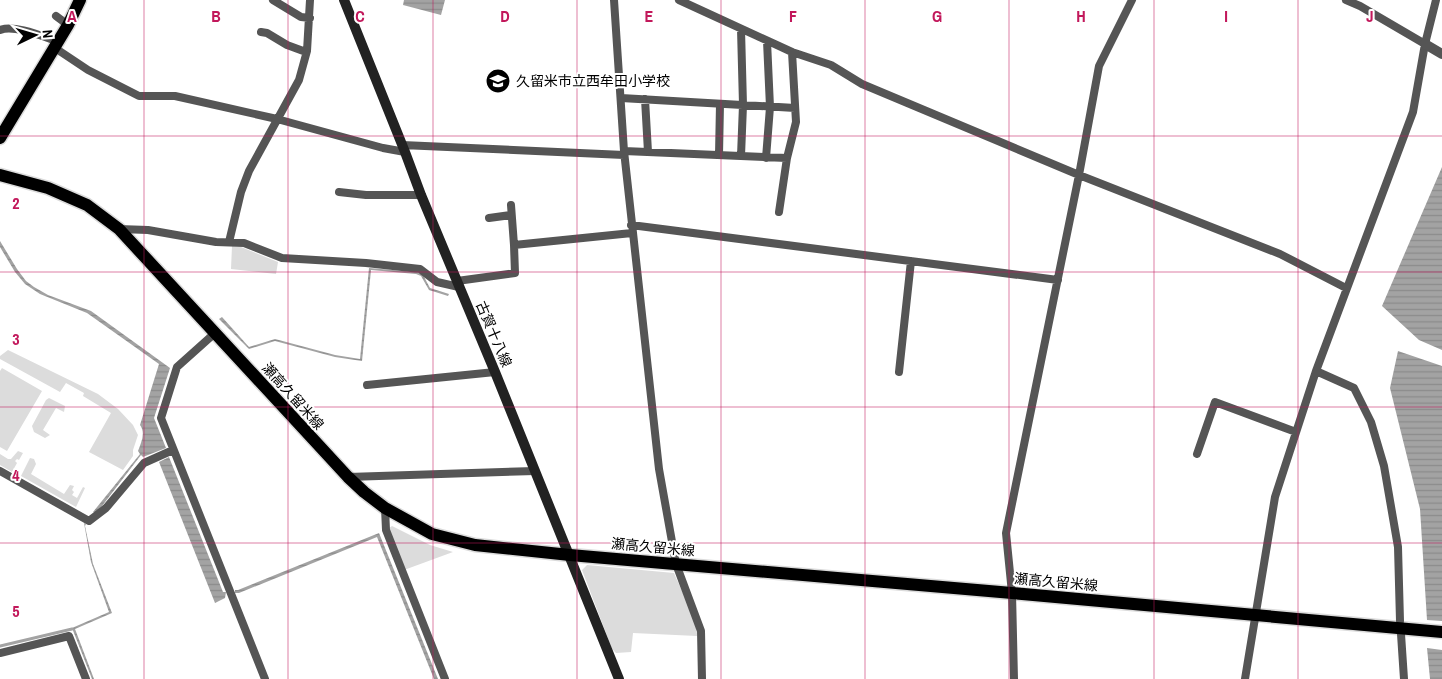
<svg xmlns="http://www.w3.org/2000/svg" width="1442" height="679" font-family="'Archivo Narrow','Noto Sans JP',sans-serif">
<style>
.grass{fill:#dcdcdc}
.water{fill:url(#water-rules)}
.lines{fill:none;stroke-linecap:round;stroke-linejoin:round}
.stream{stroke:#a3a3a3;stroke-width:3}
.primary-casing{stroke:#dbdbdb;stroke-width:15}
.minor{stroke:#555;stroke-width:8}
.tertiary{stroke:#555;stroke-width:10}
.secondary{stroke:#222;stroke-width:10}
.primary{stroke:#000;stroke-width:12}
.grid{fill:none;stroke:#c2185b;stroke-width:1;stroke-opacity:0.55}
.labels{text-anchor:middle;stroke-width:4;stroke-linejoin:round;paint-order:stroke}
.poi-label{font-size:14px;fill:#000;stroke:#fff;text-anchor:start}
.street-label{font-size:14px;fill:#000;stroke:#fff}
.grid-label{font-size:16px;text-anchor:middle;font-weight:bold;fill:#c2185b;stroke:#fff;stroke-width:4;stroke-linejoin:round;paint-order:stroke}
</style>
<defs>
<pattern id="water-rules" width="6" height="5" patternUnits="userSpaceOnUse" patternTransform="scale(1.25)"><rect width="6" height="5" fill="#a3a3a3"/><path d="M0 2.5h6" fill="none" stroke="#8b8b8b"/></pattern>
</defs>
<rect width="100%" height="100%" fill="#fff"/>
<path class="grass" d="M 232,246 L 241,247 L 278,262 L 276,274 L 231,269 Z
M 8,350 L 98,394 L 118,409 L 133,425 L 138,435 L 133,450 L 133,456 L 123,470 L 89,452 L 111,413 L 83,396 L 84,393 L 66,383 L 60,392 L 0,359 L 0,356 Z
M 2,368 L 42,391 L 7,451 L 0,447 L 0,371 Z
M 49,398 L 65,406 L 64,412 L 56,408 L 43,430 L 50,435 L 45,438 L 34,432 L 32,426 L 46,400 Z
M 18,451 L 23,453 L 19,460 L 17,459 L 15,461 L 17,463 L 12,472 L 0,465 L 0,454 L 8,459 L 11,459 Z
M 30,458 L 34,459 L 36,464 L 31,474 L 64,494 L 70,485 L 74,486 L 72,490 L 74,492 L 72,495 L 77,498 L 83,487 L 85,488 L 76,507 L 21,476 Z
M 392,526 L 430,545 L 453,552 L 404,570 L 388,529 Z
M 587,565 L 674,573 C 679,585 699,626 697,636 L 633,633 L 631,652 L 616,653 L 612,649 L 582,570 Z"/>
<path class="water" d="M 404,0 L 445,0 L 441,15 L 403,5 Z
M 1442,167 L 1442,350 L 1419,340 L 1382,306 Z
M 0,241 L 17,269 L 26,281 L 34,287 L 48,295 L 91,311 L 170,368 L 154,418 L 166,448 L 143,457 L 141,455 L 102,506 L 95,513 L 93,512 L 140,454 L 138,451 C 141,443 146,433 140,425 L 159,364 L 87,313 L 40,294 L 25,284 L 15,272 L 0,247 Z
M 369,268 L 416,272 L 423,275 L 430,288 L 449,294 L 448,296 L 429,290 L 421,276 L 416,274 L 371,270 L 362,361 L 335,357 L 275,341 L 249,349 L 219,319 L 222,317 L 249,347 L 275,339 L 335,355 L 360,359 Z
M 1398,351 L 1442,366 L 1442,621 L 1427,620 L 1420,509 L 1390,388 Z
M 169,457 L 223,592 L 226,592 L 225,598 L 215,603 L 159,462 Z
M 84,523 L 86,524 L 85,526 L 93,564 L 112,613 L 75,629 L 94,679 L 92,679 L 72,628 L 109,612 L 91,562 Z
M 379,533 L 438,679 L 434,679 L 377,537 L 239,593 L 235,593 L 235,590 L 238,590 Z
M 1427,648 L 1442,650 L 1442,679 L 1430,679 Z"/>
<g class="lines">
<path class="stream" d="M 0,646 L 72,629"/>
<defs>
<path id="primary" d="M 0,138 L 68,25 L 80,0
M 0,175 L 48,188 L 87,205 L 119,229 L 348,477 L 364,492 L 385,508 L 432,534 L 475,545 L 570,555 L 1012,593 L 1442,632"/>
</defs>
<use href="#primary" class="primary-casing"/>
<path class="minor" d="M 273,0 L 301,17 L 310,18
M 614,0 L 624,151 L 659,469 L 676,564 L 701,631 L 702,679
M 679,0 L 792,52 L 831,65 L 862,84 L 1079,175 L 1280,254 L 1346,288
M 1346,0 L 1360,6 L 1425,44
M 56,16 L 68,25
M 0,30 C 14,24 44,37 59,42
M 261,32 L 267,33 L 287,45 L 306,52
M 55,48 L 88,70 L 139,96 L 175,96 L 277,119 L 383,148 L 405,152
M 621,98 L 795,108
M 645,99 L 648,152
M 402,145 L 624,155
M 624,151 L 787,158
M 719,155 L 720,104
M 741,156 L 743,105 L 741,29
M 766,158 L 770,107 L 767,41
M 339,192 L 366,195 L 421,195
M 511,205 L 514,245
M 779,212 L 787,158 L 796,122 L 792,52
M 489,218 L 511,215
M 631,225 L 1058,280
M 119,229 L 148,230 L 216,242 L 244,243 L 282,258 L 366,263 L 420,269 L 437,282 L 459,287
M 229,242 L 241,192 L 249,171 L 299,80 L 307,51 L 310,0
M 457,281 L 515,273 L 514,245 L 632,233
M 215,333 L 177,367 L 161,418 L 265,679
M 1316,371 L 1354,388 L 1371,422 L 1384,466 L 1398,547 L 1400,621
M 899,372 L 911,261
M 367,385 L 495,372
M 1197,454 L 1215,402 L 1296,432
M 0,471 L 89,521 L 106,508 L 144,463 L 173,450
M 348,477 L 535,471
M 385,508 L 386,530 L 445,679
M 1401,634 L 1404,679
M 0,653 L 69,636 L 86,679
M 1014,679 L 1012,593 L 1006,533 L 1079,175 L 1099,66 L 1132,0
M 1245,679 L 1275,497 L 1316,371 L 1413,112 L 1425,44 L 1436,0"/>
<path class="tertiary" d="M 1425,44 L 1442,54"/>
<path class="secondary" d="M 344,0 L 405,152 L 421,195 L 495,372 L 619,679"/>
<use href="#primary" class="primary"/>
</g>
<path class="grid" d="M 144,0 L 144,679M 288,0 L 288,679M 433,0 L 433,679M 577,0 L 577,679M 721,0 L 721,679M 865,0 L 865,679M 1009,0 L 1009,679M 1154,0 L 1154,679M 1298,0 L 1298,679M 0,136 L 1442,136M 0,272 L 1442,272M 0,407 L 1442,407M 0,543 L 1442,543"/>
<defs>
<symbol id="school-disc" viewBox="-11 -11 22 22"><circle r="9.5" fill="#000" stroke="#fff"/><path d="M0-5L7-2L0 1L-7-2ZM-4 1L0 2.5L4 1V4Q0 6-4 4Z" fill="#fff"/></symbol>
</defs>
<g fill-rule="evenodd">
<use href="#school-disc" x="484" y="67" width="28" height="28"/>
</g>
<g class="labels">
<g class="poi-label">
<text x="516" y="86">久留米市立西牟田小学校</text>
</g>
<g class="street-label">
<text transform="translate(494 334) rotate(67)" y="5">古賀十八線</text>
<text transform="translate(293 396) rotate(48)" y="5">瀬高久留米線</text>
<text transform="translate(653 547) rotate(5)" y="5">瀬高久留米線</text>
<text transform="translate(1056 582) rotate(5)" y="5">瀬高久留米線</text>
</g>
</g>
<g class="grid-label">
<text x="72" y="22">A</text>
<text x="216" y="22">B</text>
<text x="360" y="22">C</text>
<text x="505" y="22">D</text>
<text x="649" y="22">E</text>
<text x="793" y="22">F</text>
<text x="937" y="22">G</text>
<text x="1081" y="22">H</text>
<text x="1226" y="22">I</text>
<text x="1370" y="22">J</text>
<text x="16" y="209">2</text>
<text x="16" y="345">3</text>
<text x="16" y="481">4</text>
<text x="16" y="617">5</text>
</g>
<g transform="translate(35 35) rotate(85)" stroke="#ffffff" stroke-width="4" paint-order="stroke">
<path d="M0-4L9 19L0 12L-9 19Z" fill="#000000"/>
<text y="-8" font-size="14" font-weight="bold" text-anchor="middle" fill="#000000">N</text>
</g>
</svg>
